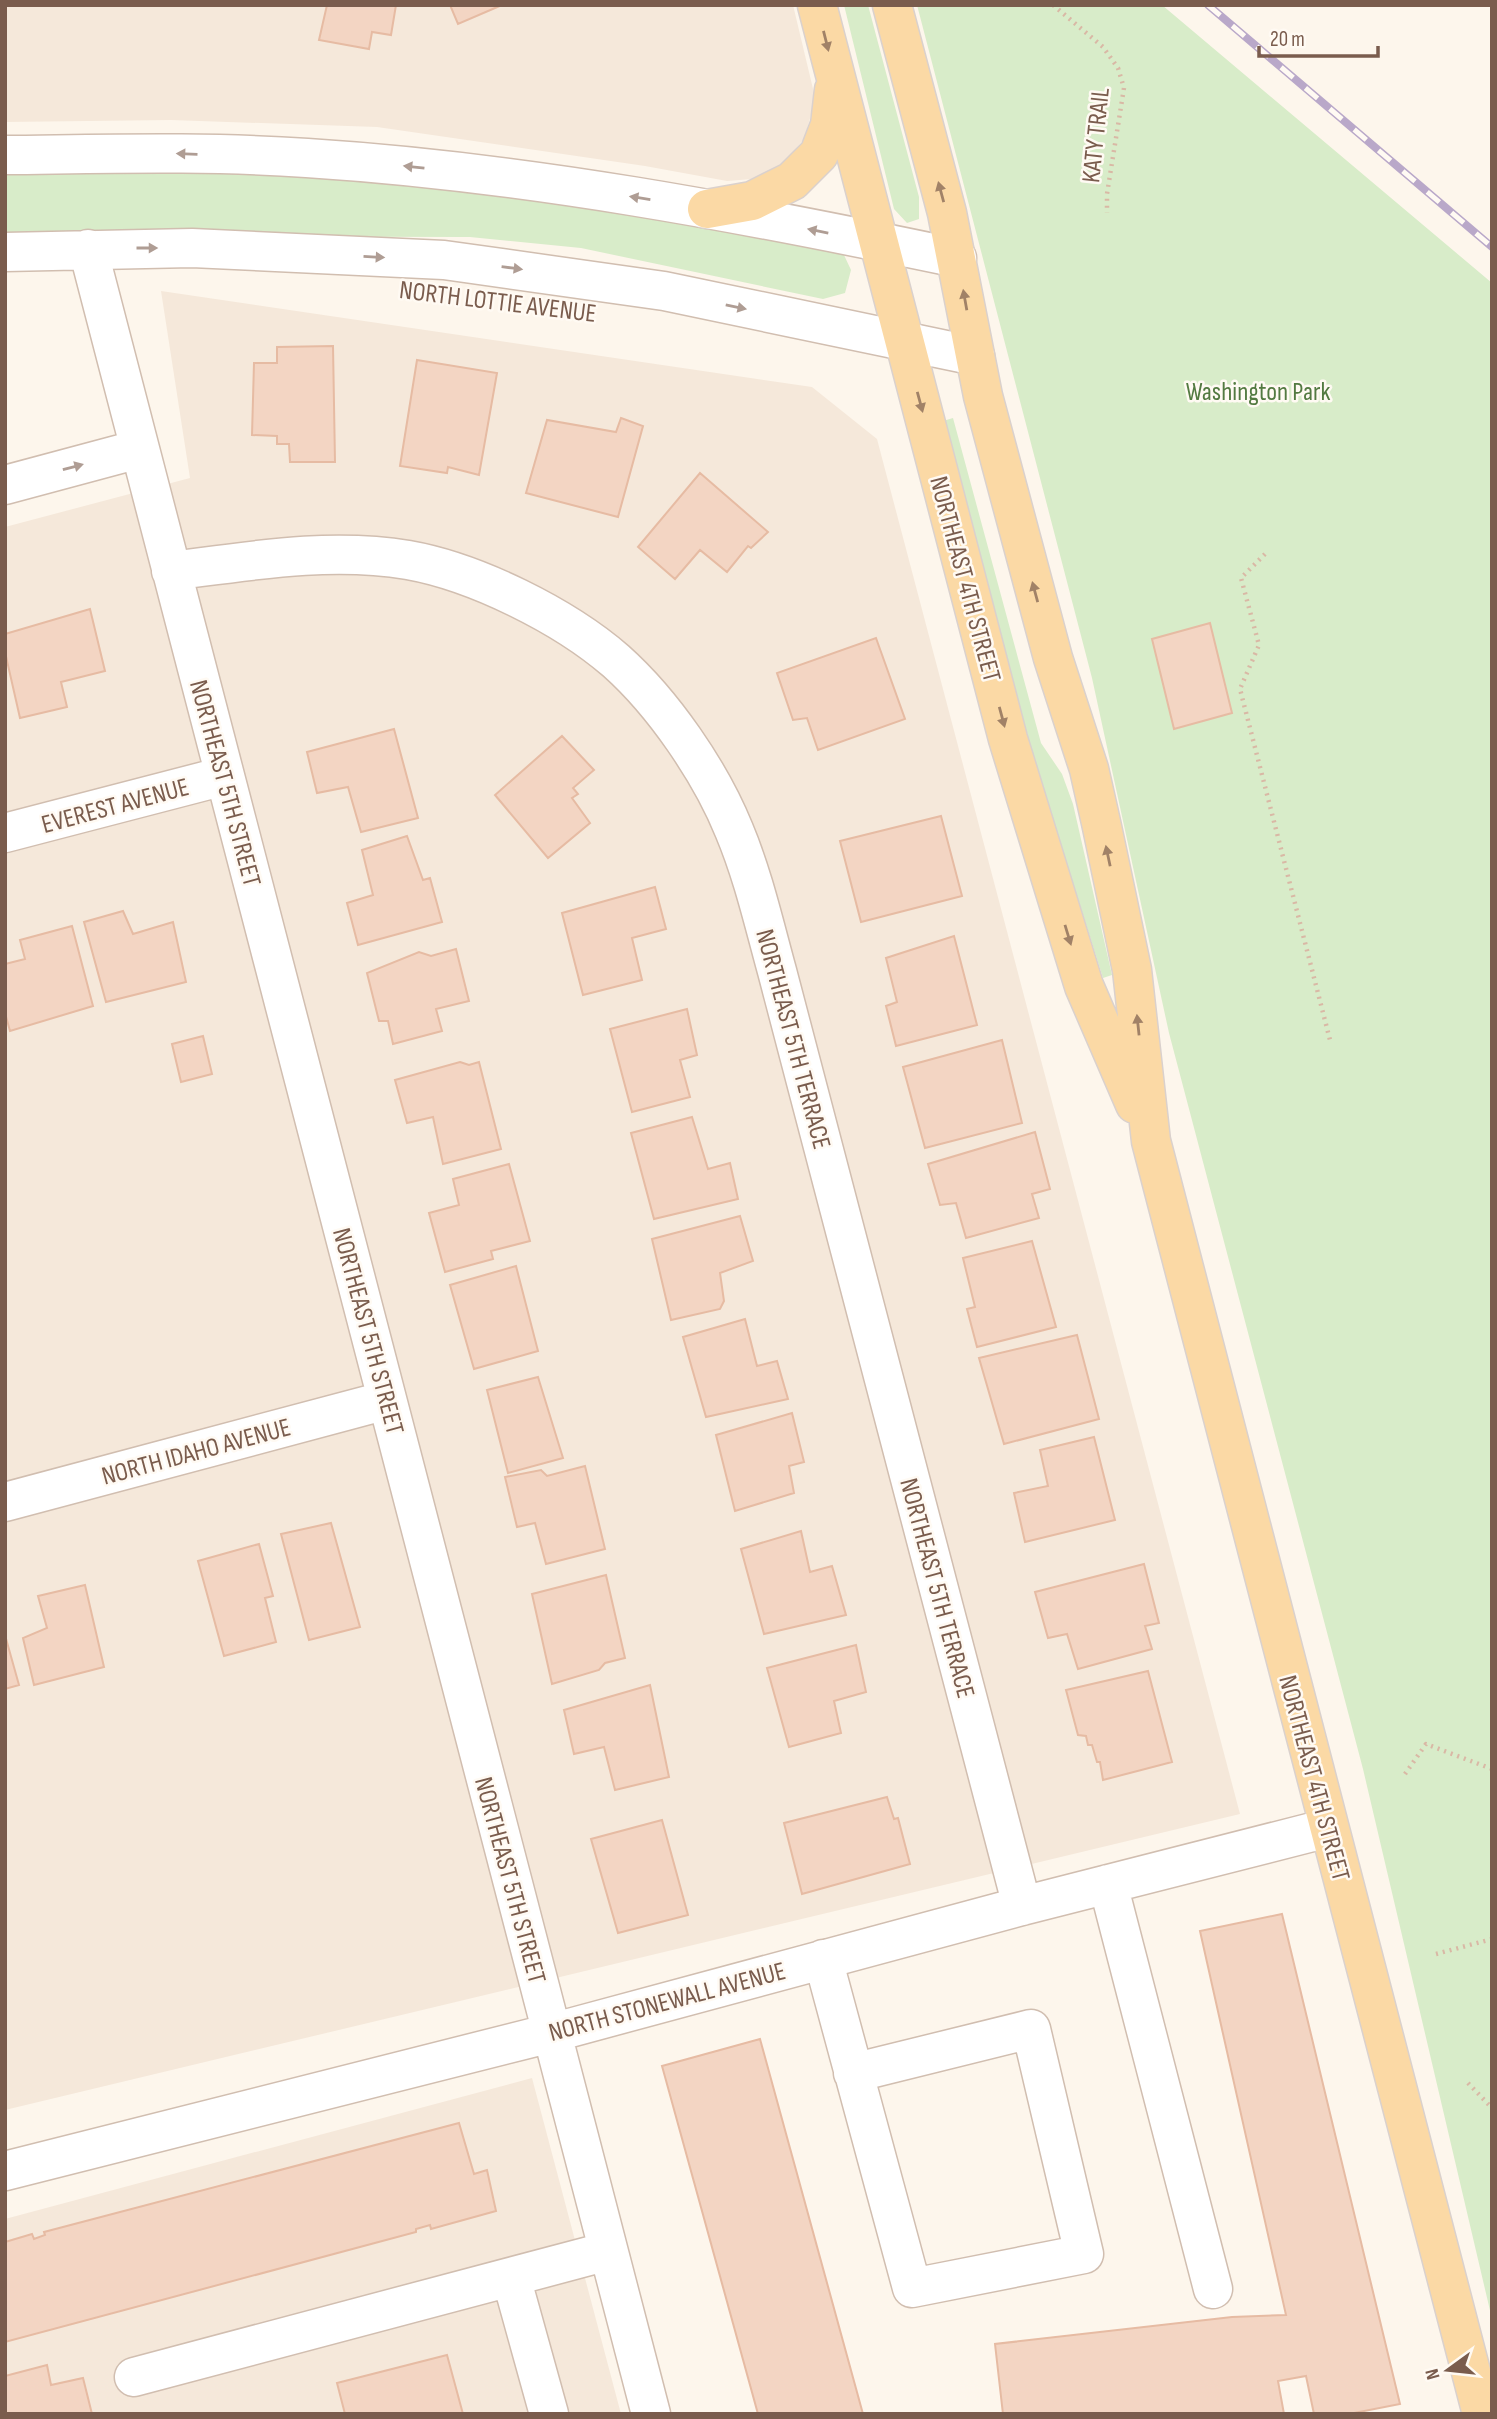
<svg xmlns="http://www.w3.org/2000/svg" width="1497" height="2419" font-family="'Sofia Sans Condensed',sans-serif">
<style>
.residential{fill:#f5e8da}
.green{fill:#d8ecc9}
.building{fill:#f3d5c3;stroke:#e6bba3;stroke-width:2}
.lines{fill:none;stroke-linecap:round;stroke-linejoin:round}
.minor-casing{stroke:#d1beb0;stroke-width:41}
.major-casing{stroke:#dad1cd;stroke-width:41}
.path{stroke:#d9b8a5;stroke-width:4.5;stroke-dasharray:2 5;stroke-linecap:butt}
.minor{stroke:#fff;stroke-width:38}
.major{stroke:#fbd9a5;stroke-width:38}
.rail-casing{stroke:#b9a8c9;stroke-width:8}
.rail{stroke:#fffaf3;stroke-width:5;stroke-dasharray:16;stroke-linecap:butt}
.oneway{fill:#a18267}
.oneway2{fill:#af9d94}
.labels{text-anchor:middle;stroke-width:5;stroke-linejoin:round;paint-order:stroke}
.street-label{font-size:26px;fill:#7a5c4d;stroke:#fffaf3}
.park-label{font-size:26px;fill:#537a41;stroke:#fffaf3}
</style>
<rect width="100%" height="100%" fill="#fdf6ec"/>
<path class="residential" d="M 5,5 L 793,5 L 814,93 L 813,108 L 804,139 L 781,166 L 752,179 L 727,181 L 645,166 L 377,127 L 171,120 L 5,122 Z
M 161,291 L 812,387 L 877,439 L 1240,1814 L 5,2110 L 5,527 L 190,478 Z
M 532,2078 L 621,2414 L 5,2414 L 5,2219 Z"/>
<path class="green" d="M 844,5 L 868,5 L 919,197 L 919,219 L 907,223 L 894,209 Z
M 917,5 L 1162,5 L 1492,283 L 1492,2319 L 1363,1769 L 1169,1033 L 1092,678 Z
M 269,166 L 705,220 L 844,255 L 851,270 L 845,293 L 823,299 L 581,248 L 470,237 L 5,236 L 5,167 Z
M 953,418 L 1041,743 L 1062,774 L 1073,804 L 1112,975 L 1103,978 L 1026,734 L 943,421 Z"/>
<path class="building" d="M 327,5 L 396,5 L 391,35 L 372,32 L 369,49 L 319,40 Z
M 450,5 L 502,5 L 458,24 Z
M 333,346 L 335,462 L 290,462 L 289,444 L 277,444 L 277,436 L 252,435 L 254,363 L 277,363 L 277,347 Z
M 417,360 L 497,373 L 479,475 L 448,467 L 447,473 L 400,466 Z
M 621,418 L 643,426 L 618,517 L 526,493 L 547,420 L 616,432 Z
M 700,473 L 768,532 L 751,548 L 748,546 L 727,572 L 700,550 L 675,579 L 638,547 Z
M 90,609 L 105,671 L 61,682 L 67,707 L 20,718 L 5,652 L 5,634 Z
M 1210,623 L 1232,713 L 1174,729 L 1152,639 Z
M 876,638 L 905,719 L 818,750 L 807,718 L 793,720 L 777,673 Z
M 394,729 L 418,818 L 361,832 L 348,787 L 317,793 L 307,752 Z
M 562,736 L 594,770 L 573,788 L 578,794 L 572,798 L 590,823 L 548,858 L 495,795 Z
M 941,816 L 962,896 L 861,922 L 840,841 Z
M 407,836 L 423,880 L 430,878 L 442,922 L 358,945 L 347,903 L 373,895 L 362,850 Z
M 655,887 L 666,929 L 632,938 L 642,980 L 583,995 L 562,913 Z
M 123,911 L 133,934 L 173,922 L 186,982 L 106,1002 L 84,922 Z
M 72,926 L 93,1006 L 10,1031 L 5,1013 L 5,964 L 25,959 L 20,940 Z
M 954,936 L 977,1025 L 896,1046 L 886,1006 L 897,1002 L 886,958 Z
M 456,949 L 469,1001 L 436,1009 L 442,1031 L 393,1044 L 388,1021 L 379,1021 L 367,973 L 419,952 L 431,956 Z
M 687,1009 L 697,1055 L 680,1060 L 690,1097 L 632,1112 L 610,1029 Z
M 203,1036 L 212,1074 L 181,1082 L 172,1044 Z
M 1002,1040 L 1022,1123 L 925,1148 L 903,1067 Z
M 460,1062 L 469,1065 L 479,1062 L 501,1149 L 443,1164 L 433,1117 L 407,1123 L 395,1080 Z
M 692,1117 L 708,1169 L 730,1163 L 738,1199 L 654,1219 L 631,1133 Z
M 1035,1132 L 1050,1189 L 1032,1194 L 1039,1218 L 966,1238 L 956,1203 L 940,1205 L 928,1164 Z
M 509,1164 L 530,1241 L 491,1251 L 493,1259 L 445,1272 L 429,1213 L 459,1205 L 453,1179 Z
M 740,1216 L 753,1261 L 720,1273 L 724,1301 L 720,1309 L 671,1320 L 652,1239 Z
M 1032,1241 L 1056,1327 L 977,1347 L 967,1309 L 975,1307 L 963,1258 Z
M 516,1266 L 538,1351 L 474,1369 L 450,1285 Z
M 745,1319 L 757,1366 L 777,1361 L 788,1399 L 706,1417 L 683,1337 Z
M 1077,1335 L 1099,1419 L 1004,1444 L 979,1358 Z
M 538,1377 L 563,1458 L 508,1473 L 487,1390 Z
M 792,1413 L 804,1462 L 789,1466 L 794,1493 L 735,1511 L 716,1435 Z
M 1094,1437 L 1115,1520 L 1025,1542 L 1014,1493 L 1048,1486 L 1040,1450 Z
M 585,1466 L 605,1549 L 546,1564 L 535,1523 L 517,1527 L 505,1477 L 541,1470 L 547,1476 Z
M 331,1523 L 360,1627 L 309,1640 L 281,1534 Z
M 801,1531 L 810,1572 L 832,1566 L 846,1615 L 764,1634 L 741,1549 Z
M 259,1544 L 273,1596 L 265,1598 L 276,1642 L 224,1656 L 198,1561 Z
M 1144,1564 L 1159,1623 L 1145,1626 L 1152,1649 L 1078,1669 L 1067,1634 L 1048,1638 L 1035,1592 Z
M 606,1575 L 625,1658 L 605,1663 L 599,1670 L 552,1684 L 532,1594 Z
M 85,1585 L 104,1667 L 34,1685 L 23,1638 L 47,1628 L 38,1596 Z
M 5,1635 L 19,1685 L 5,1689 Z
M 856,1645 L 866,1692 L 834,1701 L 841,1733 L 789,1747 L 767,1668 Z
M 1148,1671 L 1172,1762 L 1103,1780 L 1100,1762 L 1097,1762 L 1092,1745 L 1088,1745 L 1086,1736 L 1078,1735 L 1066,1690 Z
M 650,1685 L 669,1777 L 615,1790 L 604,1747 L 574,1754 L 564,1710 Z
M 887,1797 L 894,1819 L 898,1818 L 910,1864 L 802,1894 L 784,1823 Z
M 662,1820 L 688,1915 L 618,1933 L 591,1839 Z
M 1282,1914 L 1400,2404 L 1349,2414 L 1314,2414 L 1306,2376 L 1278,2381 L 1284,2414 L 1003,2414 L 995,2344 L 1232,2317 L 1286,2315 L 1200,1931 Z
M 760,2039 L 863,2414 L 758,2414 L 662,2066 Z
M 459,2123 L 474,2174 L 487,2170 L 496,2211 L 431,2229 L 430,2225 L 416,2229 L 416,2232 L 5,2342 L 5,2242 L 32,2234 L 34,2239 L 45,2235 L 44,2232 Z
M 447,2355 L 463,2414 L 345,2414 L 337,2383 Z
M 47,2365 L 51,2385 L 83,2378 L 92,2414 L 5,2414 L 5,2376 Z"/>
<g class="lines">
<defs>
<path id="minor" d="M 5,155 C 106,154 207,151 307,158 C 526,172 743,213 957,258
M 88,249 L 651,2414
M 5,252 L 192,248 L 444,260 L 664,291 L 975,356
M 5,485 L 139,449
M 171,571 C 250,561 329,547 408,560 C 476,572 564,616 616,661 C 663,703 710,771 734,830 C 753,875 764,924 777,971 L 1022,1906
M 5,833 L 224,776
M 5,1502 L 387,1400
M 1108,1884 L 1213,2289
M 823,1959 L 912,2288 L 1084,2254 L 1031,2029 L 853,2073
M 5,2171 L 551,2033 L 1022,1906 L 1328,1828
M 511,2277 L 549,2414
M 134,2377 L 608,2251"/>
<path id="major" d="M 817,5 L 1008,739 L 1084,986 L 1135,1104
M 892,5 L 947,213 L 983,396 L 1053,658 L 1089,769 L 1102,827 L 1132,970 L 1151,1141 L 1482,2414
M 707,209 L 752,201 L 792,181 L 819,154 L 830,125 L 834,90"/>
</defs>
<use href="#minor" class="minor-casing"/>
<use href="#major" class="major-casing"/>
<path class="path" d="M 1053,5 L 1103,47 L 1118,68 L 1124,88 L 1107,194 L 1107,213
M 1265,554 L 1241,578 L 1259,645 L 1240,689 L 1330,1040
M 1405,1774 L 1426,1744 L 1492,1769
M 1436,1954 L 1492,1939
M 1468,2083 L 1492,2108"/>
<use href="#minor" class="minor"/>
<use href="#major" class="major"/>
<defs>
<path id="rail" d="M 1208,5 L 1492,247"/>
</defs>
<use href="#rail" class="rail-casing"/>
<use href="#rail" class="rail"/>
</g>
<defs><path id="oneway-solid" d="M-6-.8H1V-3.2L6.5 0L1 3.2V.8H-6Z" transform="scale(1.75)"/></defs>
<g class="oneway">
<use href="#oneway-solid" transform="translate(826 41) rotate(76)"/>
<use href="#oneway-solid" transform="translate(941 192) rotate(-105)"/>
<use href="#oneway-solid" transform="translate(965 300) rotate(-100)"/>
<use href="#oneway-solid" transform="translate(920 402) rotate(75)"/>
<use href="#oneway-solid" transform="translate(1035 592) rotate(-105)"/>
<use href="#oneway-solid" transform="translate(1002 717) rotate(75)"/>
<use href="#oneway-solid" transform="translate(1108 856) rotate(-102)"/>
<use href="#oneway-solid" transform="translate(1068 935) rotate(73)"/>
<use href="#oneway-solid" transform="translate(1138 1025) rotate(-96)"/>
</g>
<g class="oneway2">
<use href="#oneway-solid" transform="translate(187 154) rotate(-178)"/>
<use href="#oneway-solid" transform="translate(414 167) rotate(-174)"/>
<use href="#oneway-solid" transform="translate(640 198) rotate(-171)"/>
<use href="#oneway-solid" transform="translate(818 231) rotate(-169)"/>
<use href="#oneway-solid" transform="translate(147 248)"/>
<use href="#oneway-solid" transform="translate(374 257) rotate(3)"/>
<use href="#oneway-solid" transform="translate(512 268) rotate(7)"/>
<use href="#oneway-solid" transform="translate(736 307) rotate(12)"/>
<use href="#oneway-solid" transform="translate(73 467) rotate(-15)"/>
</g>
<g class="labels">
<g class="street-label">
<text transform="translate(1095 135) rotate(-84)" y="9">KATY TRAIL</text>
<text transform="translate(498 301) rotate(7)" y="9">NORTH LOTTIE AVENUE</text>
<text transform="translate(966 579) rotate(75)" y="9">NORTHEAST 4TH STREET</text>
<text transform="translate(226 783) rotate(75)" y="9">NORTHEAST 5TH STREET</text>
<text transform="translate(115 805) rotate(-15)" y="9">EVEREST AVENUE</text>
<text transform="translate(794 1039) rotate(75)" y="9">NORTHEAST 5TH TERRACE</text>
<text transform="translate(369 1331) rotate(75)" y="9">NORTHEAST 5TH STREET</text>
<text transform="translate(196 1451) rotate(-15)" y="9">NORTH IDAHO AVENUE</text>
<text transform="translate(938 1588) rotate(75)" y="9">NORTHEAST 5TH TERRACE</text>
<text transform="translate(1315 1778) rotate(75)" y="9">NORTHEAST 4TH STREET</text>
<text transform="translate(511 1880) rotate(75)" y="9">NORTHEAST 5TH STREET</text>
<text transform="translate(667 2001) rotate(-15)" y="9">NORTH STONEWALL AVENUE</text>
</g>
<g class="park-label">
<text x="1258" y="400">Washington Park</text>
</g>
</g>
<rect width="1497" height="2419" fill="none" stroke="#7a5c4d" stroke-width="14"/>
<g transform="translate(1448 2370) rotate(255)" stroke="#fffaf3" stroke-width="5" paint-order="stroke">
<path d="M0-5L12 26L0 18L-12 26Z" fill="#7a5c4d"/>
<text y="-10" font-size="19" font-weight="bold" text-anchor="middle" fill="#7a5c4d">N</text>
</g>
<path d="M1259 46v10h119v-10" fill="none" stroke="#7a5c4d" stroke-width="3.5"/>
<text x="1270" y="46" font-size="21" fill="#7a5c4d" stroke="#fffaf3" stroke-width="5" paint-order="stroke">20 m</text>
</svg>
